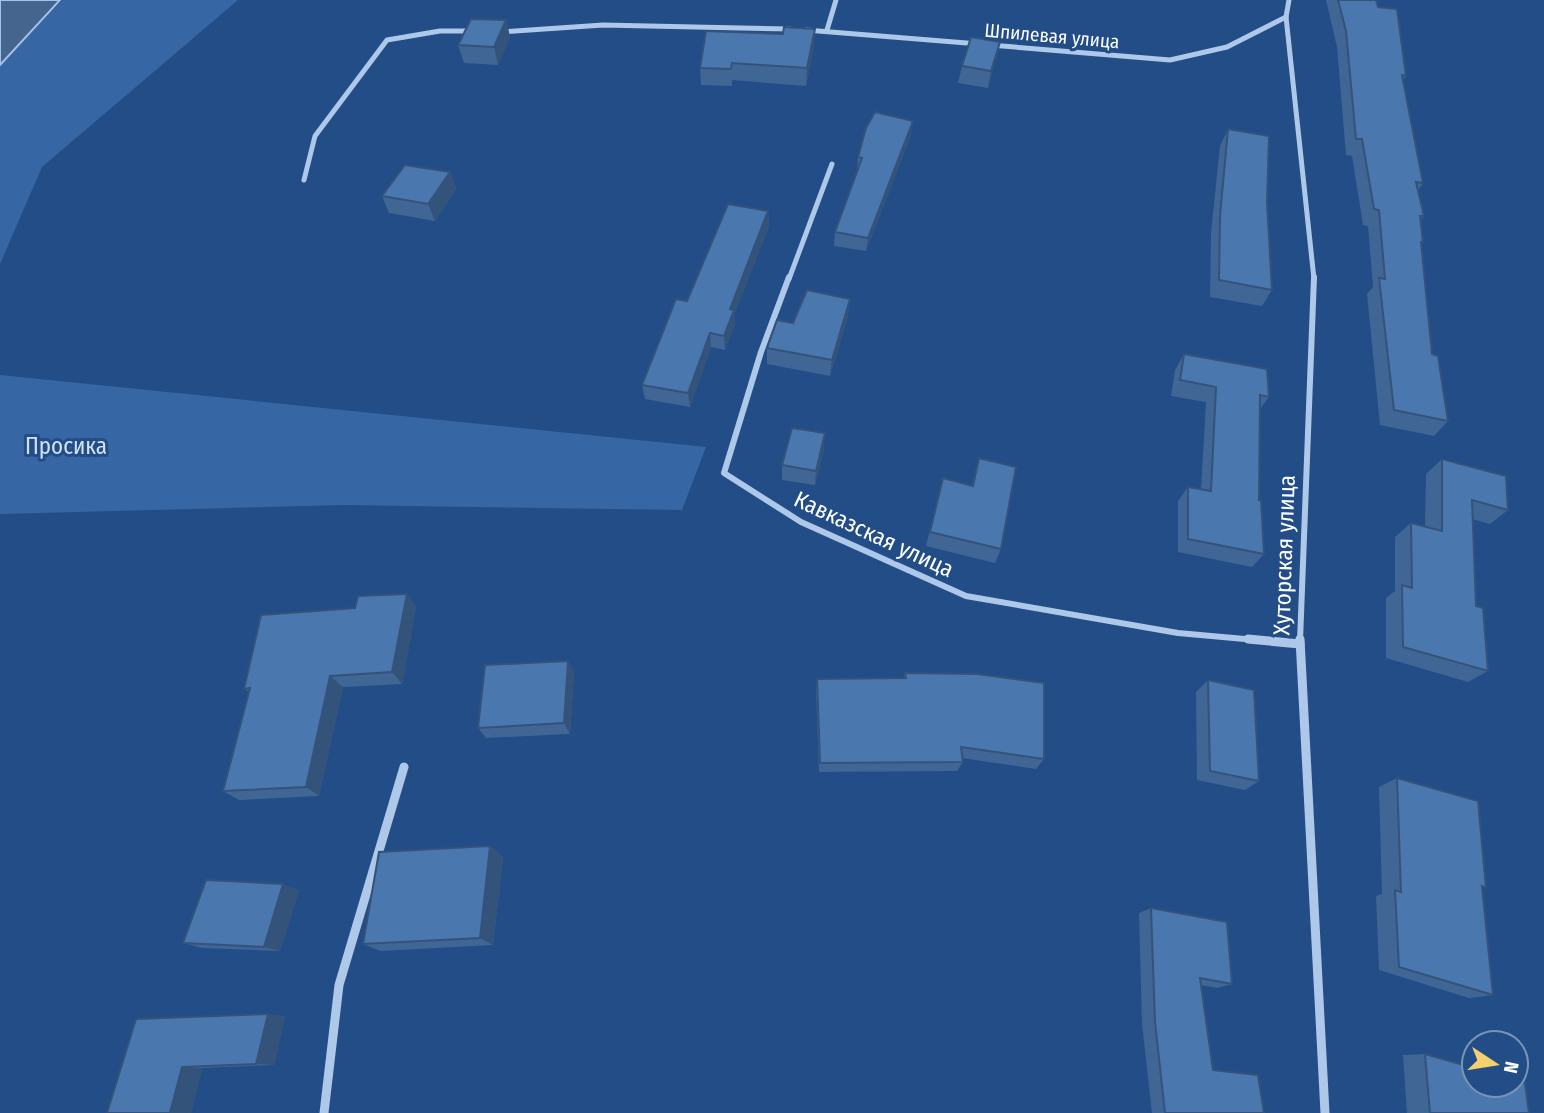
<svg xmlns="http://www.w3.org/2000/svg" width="1544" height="1113" viewBox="0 0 1544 1113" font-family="'Fira Sans Condensed',sans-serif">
<rect width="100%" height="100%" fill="#224d87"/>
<g fill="#3667a4">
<path d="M62 0H238L42 167 0 264V65Z"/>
<path d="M0 375 706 447 682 510 344 505 0 514Z"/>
</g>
<path fill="#45648e" stroke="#a1c2eb" stroke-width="2" d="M0 0H60L0 65Z"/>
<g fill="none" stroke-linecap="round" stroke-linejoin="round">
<g stroke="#adc8e9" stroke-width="5">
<path d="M1289 0 1286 17 1314 279"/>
<path d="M806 30 979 44"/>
<path d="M827 30 836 0"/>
<path d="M501 32 603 25 790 29"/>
<path d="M990 45 1170 60 1227 47 1286 17"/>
<path d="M304 180 315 136 387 40 440 31H472"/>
<path d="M789 279 832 164"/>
</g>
<g stroke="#adc8e9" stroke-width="6">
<path d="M789 277 761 352 724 473 801 522 966 596 1178 633 1267 641"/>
<path d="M1300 641 1314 277"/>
</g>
<g stroke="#adc8e9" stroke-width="9">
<path d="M1248 639 1300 644"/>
<path d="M1300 639 1325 1113"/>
<path d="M324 1113 339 985 404 767"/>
</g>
</g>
<g fill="#406696">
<path d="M1326 0H1376L1406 76 1403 80 1423 183 1418 191 1424 216 1420 221 1423 242 1421 245 1432 354 1448 421 1434 436 1380 425 1367 294 1373 287 1368 226 1363 225 1352 156 1346 155 1337 47Z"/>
<path d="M506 20 510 37 498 65 464 63 458 45Z"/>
<path d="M1000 42 988 88 958 83 962 66Z"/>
<path d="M814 46 806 86 732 80V86L701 85 700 68Z"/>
<path d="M1228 129 1267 202 1272 290 1262 306 1210 297 1211 233 1220 146Z"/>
<path d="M911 135 866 251 834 246 835 232 857 171 858 157Z"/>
<path d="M450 172 456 189 435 221 389 213 382 196Z"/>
<path d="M768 211 769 226 734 315 735 324 725 350 711 347 690 407 645 399 642 385 687 301Z"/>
<path d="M848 316 830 376 767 364V348L793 323Z"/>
<path d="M1184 354 1269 397 1260 409 1259 500 1264 554 1252 567 1178 552V501L1188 487 1201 489 1206 402 1171 396 1175 370Z"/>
<path d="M824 449 815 485 782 480V465Z"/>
<path d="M979 458 1001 549 995 563 926 546 943 478 972 485Z"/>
<path d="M1442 459 1508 510 1490 524 1472 519 1476 606 1488 671 1468 682 1386 658V598L1395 591V537L1411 523 1425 527 1426 474Z"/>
<path d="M407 594 416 607 402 684 343 687 319 796 239 800 223 791 249 692 244 689Z"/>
<path d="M568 661 574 672 570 734 486 738 478 728Z"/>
<path d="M905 673 1044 759 1036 769 962 758 963 762 957 771 819 772 816 690 817 679 904 678Z"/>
<path d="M1208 680 1259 781 1245 790 1197 780 1196 692Z"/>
<path d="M1397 778 1486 888H1482L1493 995 1469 998 1379 970 1376 896 1382 894 1379 787Z"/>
<path d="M490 846 503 857 493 945 381 951 363 944Z"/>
<path d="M299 890 280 951 202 948 183 943Z"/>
<path d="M1151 908 1232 984 1217 988 1201 985 1213 1070 1264 1113H1152L1142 1024 1139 913Z"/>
<path d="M285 1016 274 1065 202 1068 191 1113H107L136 1019Z"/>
<path d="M1425 1054 1529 1113H1407L1403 1055Z"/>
</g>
<g fill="#34537a">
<path d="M506 20 510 37 498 65 494 47Z"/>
<path d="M815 29 814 46 806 86 807 68Z"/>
<path d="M1000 42 996 59 988 88 991 71Z"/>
<path d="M913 121 911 135 866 251 868 238Z"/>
<path d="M450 172 456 189 435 221 428 204Z"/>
<path d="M768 211 769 226 734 315 735 324 725 350 724 336 730 309Z"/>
<path d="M850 299 848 316 830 376 832 360Z"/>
<path d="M710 333 711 347 690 407 688 393Z"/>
<path d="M825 433 824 449 815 485 816 471Z"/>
<path d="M407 594 416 607 402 684 392 672Z"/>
<path d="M568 661 574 672 570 734 564 723Z"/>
<path d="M330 676 343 687 319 796 306 787Z"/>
<path d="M490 846 503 857 493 945 480 938Z"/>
<path d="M283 884 299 890 280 951 264 947Z"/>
<path d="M268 1014 285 1016 274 1065 256 1064Z"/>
<path d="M182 1067 202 1068 191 1113H170Z"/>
</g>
<g fill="#4b77af" stroke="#34537a" stroke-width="2">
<path d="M1338 0H1376L1378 7 1397 9 1406 76 1402 75 1423 183 1416 182 1424 216H1420L1423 242H1421L1432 354 1438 356 1448 421 1394 410 1379 278 1385 279 1379 210 1374 209 1362 139H1356L1346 31Z"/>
<path d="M471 19 506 20 494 47 458 45Z"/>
<path d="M784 27 815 29 807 68 732 63 731 69 700 68 706 31 783 34Z"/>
<path d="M971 37 1000 42 991 71 962 66Z"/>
<path d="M875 112 913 121 868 238 835 232 862 158 858 157 866 128Z"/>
<path d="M1228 129 1269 136 1267 202 1272 290 1219 280 1220 216Z"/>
<path d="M405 165 450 172 428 204 382 196Z"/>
<path d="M728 204 768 211 730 309 734 310 724 336 710 333 688 393 642 385 676 299 687 301Z"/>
<path d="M807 290 850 299 832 360 767 348 777 320 793 323Z"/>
<path d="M1184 354 1267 369 1269 397 1260 395 1259 500H1261L1264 554 1188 539V487L1211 491 1216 387 1180 380Z"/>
<path d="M792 428 825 433 816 471 782 465Z"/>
<path d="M979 458 1016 467 1001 549 930 532 943 478 973 486Z"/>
<path d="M1442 459 1506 476 1508 510 1472 500 1476 606 1483 608 1488 671 1403 647 1402 585 1412 588 1411 523 1442 531Z"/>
<path d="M407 594 392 672 330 676 306 787 223 791 250 688 244 689 261 615 355 608 358 596Z"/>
<path d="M568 661 564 723 478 728 485 665Z"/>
<path d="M905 673 977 674 1044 683V759L961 747 963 762 820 763 817 679 906 678Z"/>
<path d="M1208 680 1254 690 1259 781 1210 771Z"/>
<path d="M1397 778 1478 801 1486 888 1482 886 1493 995 1399 967 1395 890 1401 892Z"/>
<path d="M490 846 480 938 363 944 379 852Z"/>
<path d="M206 880 283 884 264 947 183 943Z"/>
<path d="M1151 908 1227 922 1232 984 1200 978 1213 1070 1258 1075 1264 1113H1165L1155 1022Z"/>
<path d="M268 1014 256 1064 182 1067 170 1113H107L136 1019Z"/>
<path d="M1425 1054 1474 1068V1085H1516V1081L1525 1083 1529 1113H1430Z"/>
</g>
<g text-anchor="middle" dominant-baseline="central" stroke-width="6" stroke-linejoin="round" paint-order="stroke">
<g font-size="19" fill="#fff" stroke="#224d87">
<text transform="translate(1052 36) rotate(5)">Шпилевая улица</text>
</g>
<g font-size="23" fill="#d1e2f7" stroke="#224d87">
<text x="66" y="446">Просика</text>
</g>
<g font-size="23" fill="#fff" stroke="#224d87">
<text transform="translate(874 534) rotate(25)">Кавказская улица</text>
<text transform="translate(1284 555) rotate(-88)">Хуторская улица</text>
</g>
</g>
<g transform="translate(1495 1064) rotate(102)"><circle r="33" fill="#224d87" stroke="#7a94b7" stroke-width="2"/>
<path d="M0-5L12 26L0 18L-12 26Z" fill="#f5d06f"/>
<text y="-10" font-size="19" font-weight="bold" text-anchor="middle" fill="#ffffff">N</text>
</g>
</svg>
